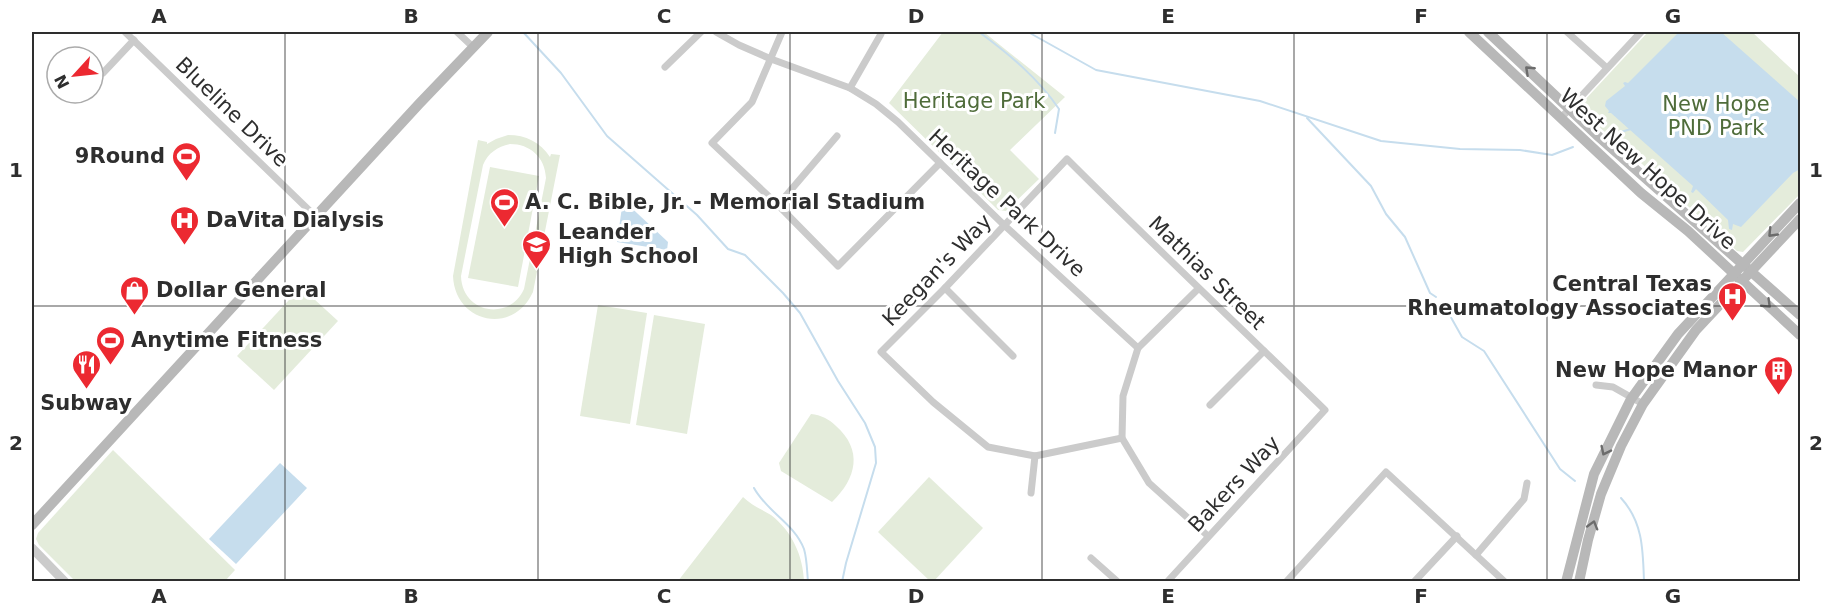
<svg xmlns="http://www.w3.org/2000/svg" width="1832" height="613" viewBox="0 0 1832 613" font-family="'DejaVu Sans',sans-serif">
<rect width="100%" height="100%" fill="#fff"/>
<g fill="#e4ecdb" fill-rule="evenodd">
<path d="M943 32 985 33 1065 97 1010 150 1039 179 1006 211 998 210 889 103Z"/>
<path d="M1648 32H1752L1800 77V194L1743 252 1737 251 1630 153 1580 111 1582 103Z"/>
<path d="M508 135C526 135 540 142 550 157L551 154 560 155 533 292C513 336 455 323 453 276L478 140 487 142V144L496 139ZM510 144C530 144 545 157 546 178L524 289C509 322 462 313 461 276L483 165C488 153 497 147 510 144Z"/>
<path d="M490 167 539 176 518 287 468 278Z"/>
<path d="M301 287 338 321 274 390 237 356Z"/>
<path d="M598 305 647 313 630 424 580 416Z"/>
<path d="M654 315 705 324 687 434 636 425Z"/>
<path d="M811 414C821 415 829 419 836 426 863 450 857 478 832 502L781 471 779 463Z"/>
<path d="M113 450 235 570 225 581H75L39 545 36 539 38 533Z"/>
<path d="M929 477 983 528 933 582 930 581 878 532Z"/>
<path d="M743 497C751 505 761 509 771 515 792 531 803 556 804 581H678Z"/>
</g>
<g fill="#c6dded">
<path d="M1679 32H1721L1800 102V169L1793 173 1741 227 1733 224 1732 230 1729 229 1728 220 1696 189 1693 193 1691 192 1693 186 1611 113H1608L1609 111 1605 106 1606 101 1625 86 1623 83 1625 82 1628 83Z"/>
<path d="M623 200 668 242 667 250 617 242Z"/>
<path d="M280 463 307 488 236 564 209 539Z"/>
</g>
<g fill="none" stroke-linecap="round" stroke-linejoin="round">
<g stroke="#c6dded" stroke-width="2">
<path d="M523 32 561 73 607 136 697 215 728 249 745 255 783 293 800 313 838 381 865 423 875 447 876 463 846 563 842 582"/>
<path d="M979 32C1009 54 1038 78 1059 109L1055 133"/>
<path d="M1028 32 1096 70 1260 101 1381 141 1460 149 1520 150 1552 155 1573 147"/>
<path d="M1307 118 1371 186 1386 214 1405 237 1430 293 1436 297"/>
<path d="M1621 132 1631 129"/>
<path d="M1444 305 1462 337 1484 351 1560 469 1575 481"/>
<path d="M754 488C767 512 794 523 804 549 807 559 807 571 808 582"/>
<path d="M1621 498C1643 522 1643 550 1644 582"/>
</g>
<g stroke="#cbcbcb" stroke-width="7">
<path d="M125 32 315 216"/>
<path d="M457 32 473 47"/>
<path d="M716 32 739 45 771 59 850 88 876 104 898 122 1004 225 1138 348"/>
<path d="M782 32 752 102 712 143 778 205 838 266 940 163"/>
<path d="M1567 32 1607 68"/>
<path d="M665 67 701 32"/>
<path d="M103 73 134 40"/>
<path d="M850 88 881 34"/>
<path d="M1561 118 1641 32"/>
<path d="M778 205 837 136"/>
<path d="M945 288 1013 356"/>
<path d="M1198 289 1138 348 1123 396 1122 438 1149 483 1208 536"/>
<path d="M1596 385 1613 387 1643 404"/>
<path d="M1210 405 1264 351"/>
<path d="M1122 438 1035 456 988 447 933 402 881 352 945 288 1067 159C1152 244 1239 326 1325 410L1167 582"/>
<path d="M1031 493 1035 456"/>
<path d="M1476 555 1524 499 1527 483"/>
<path d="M1091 558 1118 582"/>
<path d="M1286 582 1386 472 1505 582"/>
<path d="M1414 582 1457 536"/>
</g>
<path stroke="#cbcbcb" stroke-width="9" d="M32 548 65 582"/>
<g stroke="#b8b8b8" stroke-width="10">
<path d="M1469 32 1641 193 1688 231 1800 335"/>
<path d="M1488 32 1599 137 1800 315"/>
<path d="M32 525 419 104 488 32"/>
<path d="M1566 582 1594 474 1631 399 1678 334 1800 203"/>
<path d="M1579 582 1588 540 1601 494 1621 446 1643 404 1696 330 1800 219"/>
</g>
</g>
<defs><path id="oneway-chevron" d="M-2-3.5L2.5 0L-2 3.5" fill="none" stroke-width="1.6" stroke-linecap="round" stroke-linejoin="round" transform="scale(1.5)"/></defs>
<g stroke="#6c6c6c">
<use href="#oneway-chevron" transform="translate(1529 70) rotate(-137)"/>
<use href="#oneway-chevron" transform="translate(1772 233) rotate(134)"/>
<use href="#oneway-chevron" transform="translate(1767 304) rotate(44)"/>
<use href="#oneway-chevron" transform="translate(1605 451) rotate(116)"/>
<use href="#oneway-chevron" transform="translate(1593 525) rotate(-74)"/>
</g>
<path fill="none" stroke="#2e2e2e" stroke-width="1.5" stroke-opacity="0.55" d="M285 32V582M538 32V582M790 32V582M1042 32V582M1294 32V582M1547 32V582M32 306H1800"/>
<defs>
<symbol id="stadium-pin" viewBox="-11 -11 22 30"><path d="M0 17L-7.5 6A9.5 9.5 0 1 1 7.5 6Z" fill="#ec2931" stroke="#fff"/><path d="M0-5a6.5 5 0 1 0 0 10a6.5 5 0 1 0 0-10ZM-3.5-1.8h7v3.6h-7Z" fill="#fff"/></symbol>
<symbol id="hospital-pin" viewBox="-11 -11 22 30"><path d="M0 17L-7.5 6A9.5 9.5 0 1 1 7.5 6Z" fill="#ec2931" stroke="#fff"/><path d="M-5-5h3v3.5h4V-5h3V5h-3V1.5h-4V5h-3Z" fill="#fff"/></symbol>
<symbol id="school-pin" viewBox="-11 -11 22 30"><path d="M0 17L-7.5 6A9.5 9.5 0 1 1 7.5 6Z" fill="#ec2931" stroke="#fff"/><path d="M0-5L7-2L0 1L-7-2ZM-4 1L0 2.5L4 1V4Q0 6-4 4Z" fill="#fff"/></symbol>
<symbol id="shop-pin" viewBox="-11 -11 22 30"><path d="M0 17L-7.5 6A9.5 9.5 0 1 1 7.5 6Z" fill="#ec2931" stroke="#fff"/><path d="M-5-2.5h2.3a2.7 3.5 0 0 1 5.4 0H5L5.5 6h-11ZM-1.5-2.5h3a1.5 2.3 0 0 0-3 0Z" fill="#fff"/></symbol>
<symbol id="restaurant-pin" viewBox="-11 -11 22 30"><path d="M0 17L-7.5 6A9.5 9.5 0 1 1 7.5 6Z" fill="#ec2931" stroke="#fff"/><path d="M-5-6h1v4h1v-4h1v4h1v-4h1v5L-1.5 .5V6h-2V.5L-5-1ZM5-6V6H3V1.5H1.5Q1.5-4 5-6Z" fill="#fff"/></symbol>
<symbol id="building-pin" viewBox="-11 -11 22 30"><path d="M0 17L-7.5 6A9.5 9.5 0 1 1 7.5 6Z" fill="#ec2931" stroke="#fff"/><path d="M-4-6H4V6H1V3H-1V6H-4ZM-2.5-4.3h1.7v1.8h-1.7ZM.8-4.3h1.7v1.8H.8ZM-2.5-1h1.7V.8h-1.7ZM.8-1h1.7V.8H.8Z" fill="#fff"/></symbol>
</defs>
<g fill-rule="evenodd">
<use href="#stadium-pin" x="170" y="140" width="33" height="45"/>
<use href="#stadium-pin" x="488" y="186" width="33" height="45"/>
<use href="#hospital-pin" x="168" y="204" width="33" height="45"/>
<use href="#school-pin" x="520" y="228" width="33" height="45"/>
<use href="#shop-pin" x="118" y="274" width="33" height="45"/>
<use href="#hospital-pin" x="1716" y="280" width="33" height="45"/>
<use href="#stadium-pin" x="94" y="324" width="33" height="45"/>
<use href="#restaurant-pin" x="70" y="348" width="33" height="45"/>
<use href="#building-pin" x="1762" y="354" width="33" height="45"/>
</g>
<g text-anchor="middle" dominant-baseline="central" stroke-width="6" stroke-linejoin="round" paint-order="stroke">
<g font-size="21" fill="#4f6c3a" stroke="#fff">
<text x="974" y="101">Heritage Park</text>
<text x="1716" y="104">New Hope<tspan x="1716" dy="24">PND Park</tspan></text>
</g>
<g font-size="21" fill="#2e2e2e" stroke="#fff">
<text transform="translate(232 112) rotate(44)">Blueline Drive</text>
<text transform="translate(1648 169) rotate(42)">West New Hope Drive</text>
<text transform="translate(1007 203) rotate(43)">Heritage Park Drive</text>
<text transform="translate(937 270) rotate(-46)">Keegan's Way</text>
<text transform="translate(1207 273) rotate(44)">Mathias Street</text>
<text transform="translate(1234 484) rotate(-47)">Bakers Way</text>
</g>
<g font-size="21" font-weight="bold" fill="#2e2e2e" stroke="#fff" text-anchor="start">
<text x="165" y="156" text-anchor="end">9Round</text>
<text x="525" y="202">A. C. Bible, Jr. - Memorial Stadium</text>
<text x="206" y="220">DaVita Dialysis</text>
<text x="558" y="232">Leander<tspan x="558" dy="24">High School</tspan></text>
<text x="1712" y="284" text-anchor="end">Central Texas<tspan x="1712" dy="24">Rheumatology Associates</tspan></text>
<text x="156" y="290">Dollar General</text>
<text x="131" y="340">Anytime Fitness</text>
<text x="1757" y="370" text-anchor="end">New Hope Manor</text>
<text x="86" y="403" text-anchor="middle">Subway</text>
</g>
</g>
<rect width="1832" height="613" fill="none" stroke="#ffffff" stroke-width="66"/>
<g transform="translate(75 75) rotate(243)"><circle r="28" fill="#ffffff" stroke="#ababab" stroke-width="1.5"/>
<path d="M0-4.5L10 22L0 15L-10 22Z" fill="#ec2931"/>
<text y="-9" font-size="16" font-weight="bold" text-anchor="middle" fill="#2e2e2e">N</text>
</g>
<rect x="33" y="33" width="1766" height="547" fill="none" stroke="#2e2e2e" stroke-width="2"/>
<g font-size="20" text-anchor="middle" font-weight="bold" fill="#2e2e2e">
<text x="159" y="23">A</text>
<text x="411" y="23">B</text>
<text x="664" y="23">C</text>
<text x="916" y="23">D</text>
<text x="1168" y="23">E</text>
<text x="1421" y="23">F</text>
<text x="1673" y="23">G</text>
<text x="16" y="177">1</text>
<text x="1816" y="177">1</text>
<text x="16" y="450">2</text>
<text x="1816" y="450">2</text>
<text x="159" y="603">A</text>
<text x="411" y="603">B</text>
<text x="664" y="603">C</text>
<text x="916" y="603">D</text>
<text x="1168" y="603">E</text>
<text x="1421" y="603">F</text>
<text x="1673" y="603">G</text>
</g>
</svg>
